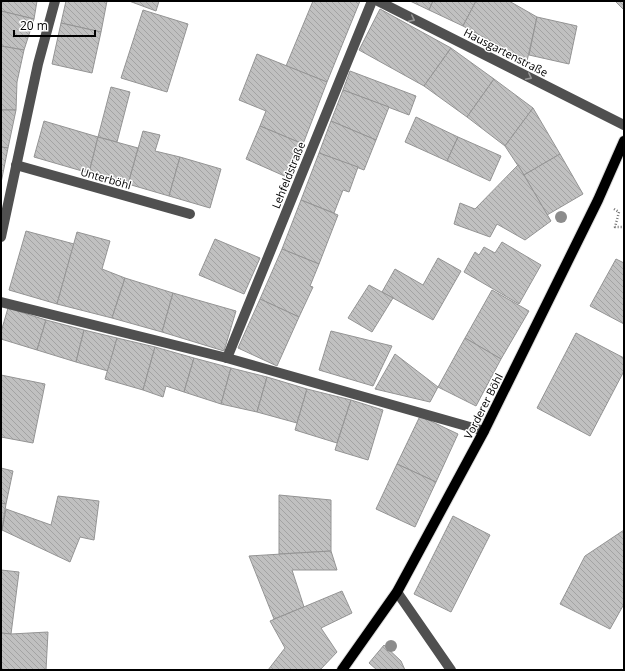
<svg xmlns="http://www.w3.org/2000/svg" width="625" height="671" viewBox="0 0 625 671" font-family="'Open Sans',sans-serif">
<defs>
<pattern id="building-back-hatch" width="6" height="6" patternUnits="userSpaceOnUse"><rect width="6" height="6" fill="#c0c0c0"/><path d="M-1 5l2 2M0 0l6 6M5-1l2 2" fill="none" stroke="#a3a3a3"/></pattern>
</defs>
<rect width="100%" height="100%" fill="#fff"/>
<g fill="url(#building-back-hatch)" stroke="#949494">
<path d="M1 1H37L34 19 1 11Z"/>
<path d="M66 1H107L101 32 61 23Z"/>
<path d="M129 1H159L156 11Z"/>
<path d="M313 1H360L327 82 286 66Z"/>
<path d="M410 1H433L429 10Z"/>
<path d="M433 1H476L463 26 429 10Z"/>
<path d="M476 1H509L537 17 527 61 463 26Z"/>
<path d="M615 1H624V10Z"/>
<path d="M380 9 451 48 424 86 359 50Z"/>
<path d="M143 10 188 24 167 92 121 78Z"/>
<path d="M1 11 34 19 24 50 1 46Z"/>
<path d="M537 17 577 26 569 64 529 55Z"/>
<path d="M61 23 101 32 92 73 52 64Z"/>
<path d="M1 46 24 50 17 82 16 110H1Z"/>
<path d="M451 48 494 79 467 117 424 86Z"/>
<path d="M257 54 327 82 303 144 260 126 266 111 239 100Z"/>
<path d="M350 71 416 96 409 115 343 90Z"/>
<path d="M494 79 533 108 505 146 467 117Z"/>
<path d="M111 87 130 92 117 142 98 137Z"/>
<path d="M343 90 389 107 376 140 331 121Z"/>
<path d="M533 108 560 154 524 175 505 146Z"/>
<path d="M1 110H16L8 148 1 147Z"/>
<path d="M416 117 458 137 447 161 405 142Z"/>
<path d="M44 121 98 137 89 173 34 157Z"/>
<path d="M331 121 376 140 364 170 319 153Z"/>
<path d="M260 126 303 144 289 178 246 159Z"/>
<path d="M143 131 160 135 155 151 180 157 169 196 128 184Z"/>
<path d="M98 137 138 148 128 184 89 173Z"/>
<path d="M458 137 501 156 490 181 447 161Z"/>
<path d="M1 147 8 148 1 183Z"/>
<path d="M319 153 358 167 349 192 343 190 334 213 301 200Z"/>
<path d="M560 154 583 194 547 215 524 175Z"/>
<path d="M180 157 221 169 210 208 169 196Z"/>
<path d="M518 165 551 221 525 240 497 224 490 237 454 224 460 203 475 209Z"/>
<path d="M301 200 338 215 319 264 282 249Z"/>
<path d="M26 231 74 244 57 304 9 290Z"/>
<path d="M77 232 110 241 102 269 125 278 112 318 57 304Z"/>
<path d="M215 239 260 258 244 294 199 275Z"/>
<path d="M502 242 541 265 519 304 464 272 475 252 479 255 484 247 495 253Z"/>
<path d="M282 249 319 264 310 286 313 287 299 317 260 299Z"/>
<path d="M438 258 461 271 433 320 382 292 395 269 423 285Z"/>
<path d="M616 259 624 263V324L590 306Z"/>
<path d="M125 278 173 293 162 332 112 318Z"/>
<path d="M369 285 393 298 372 332 348 318Z"/>
<path d="M492 290 529 311 501 359 465 338Z"/>
<path d="M173 293 236 311 224 351 162 332Z"/>
<path d="M260 299 299 317 277 366 238 348Z"/>
<path d="M8 308 46 320 37 350 1 339V332Z"/>
<path d="M46 320 84 330 76 362 37 350Z"/>
<path d="M84 330 117 338 108 371 76 362Z"/>
<path d="M331 331 392 346 373 386 319 370Z"/>
<path d="M576 333 624 358V371L590 436 537 408Z"/>
<path d="M117 338 155 347 143 390 105 379Z"/>
<path d="M465 338 501 359 476 406 438 387Z"/>
<path d="M155 347 194 358 184 392 166 386 163 397 143 390Z"/>
<path d="M395 354 438 387 430 402 375 389Z"/>
<path d="M194 358 231 368 221 404 184 392Z"/>
<path d="M231 368 267 377 257 412 221 404Z"/>
<path d="M1 375 45 384 33 443 1 437Z"/>
<path d="M267 377 307 389 297 423 257 412Z"/>
<path d="M307 389 351 400 337 443 295 430Z"/>
<path d="M351 400 383 410 368 460 335 450Z"/>
<path d="M420 416 458 434 436 482 397 464Z"/>
<path d="M397 464 436 482 415 527 376 509Z"/>
<path d="M1 468 13 471 6 504 1 503Z"/>
<path d="M279 495 331 500V551L279 554Z"/>
<path d="M58 496 99 501 94 540 80 537 70 562 2 530 6 509 51 525Z"/>
<path d="M1 503 6 504 1 535Z"/>
<path d="M453 516 490 535 451 612 414 594Z"/>
<path d="M624 530V604L610 629 560 604 585 556Z"/>
<path d="M331 551 337 570H292L304 607 274 619 249 556Z"/>
<path d="M1 570 19 572 11 634 1 633Z"/>
<path d="M342 591 352 613 321 628 337 652 320 670H268L285 648 270 621Z"/>
<path d="M48 632 46 670H1V633L11 634Z"/>
<path d="M384 645 401 661 405 670H377L369 663Z"/>
</g>
<g fill="none" stroke-linecap="round" stroke-linejoin="round">
<defs>
<path id="major" d="M342 670 397 592 484 431 598 200 624 141"/>
</defs>
<use href="#major" stroke="#dbdbdb" stroke-width="12"/>
<path stroke="#727272" stroke-width="2.5" stroke-dasharray="1 2" stroke-linecap="butt" d="M614 209 619 212 615 227H624"/>
<g stroke="#505050" stroke-width="10">
<path d="M378 1 624 125"/>
<path d="M16 165 190 214"/>
<path d="M1 237 38 64 55 1"/>
<path d="M1 302 227 358 484 431"/>
<path d="M227 358 372 1"/>
<path d="M397 592 451 670"/>
</g>
<use href="#major" stroke="#000" stroke-width="10"/>
</g>
<g fill="#8c8c8c">
<circle cx="561" cy="217" r="6"/>
<circle cx="391" cy="646" r="6"/>
</g>
<defs><path id="oneway-chevron" d="M-2-3.5L2.5 0L-2 3.5" fill="none" stroke-width="1.6" stroke-linecap="round" stroke-linejoin="round"/></defs>
<g stroke="#969696">
<use href="#oneway-chevron" transform="translate(412 19) rotate(27)"/>
<use href="#oneway-chevron" transform="translate(529 77) rotate(27)"/>
</g>
<g text-anchor="middle" dominant-baseline="central" stroke-width="3" stroke-linejoin="round" paint-order="stroke">
<g font-size="11" fill="#000" stroke="#fff">
<text transform="translate(506 52) rotate(27)">Hausgartenstraße</text>
<text transform="translate(288 175) rotate(-68)">Lehfeldstraße</text>
<text transform="translate(106 178) rotate(16)">Unterböhl</text>
<text transform="translate(483 406) rotate(-63)">Vorderer Böhl</text>
</g>
</g>
<rect width="625" height="671" fill="none" stroke="#000000" stroke-width="4"/>
<path d="M14 30v6h81v-6" fill="none" stroke="#000000" stroke-width="2"/>
<text x="20" y="30" font-size="12" fill="#000000" stroke="#ffffff" stroke-width="3" paint-order="stroke">20 m</text>
</svg>
